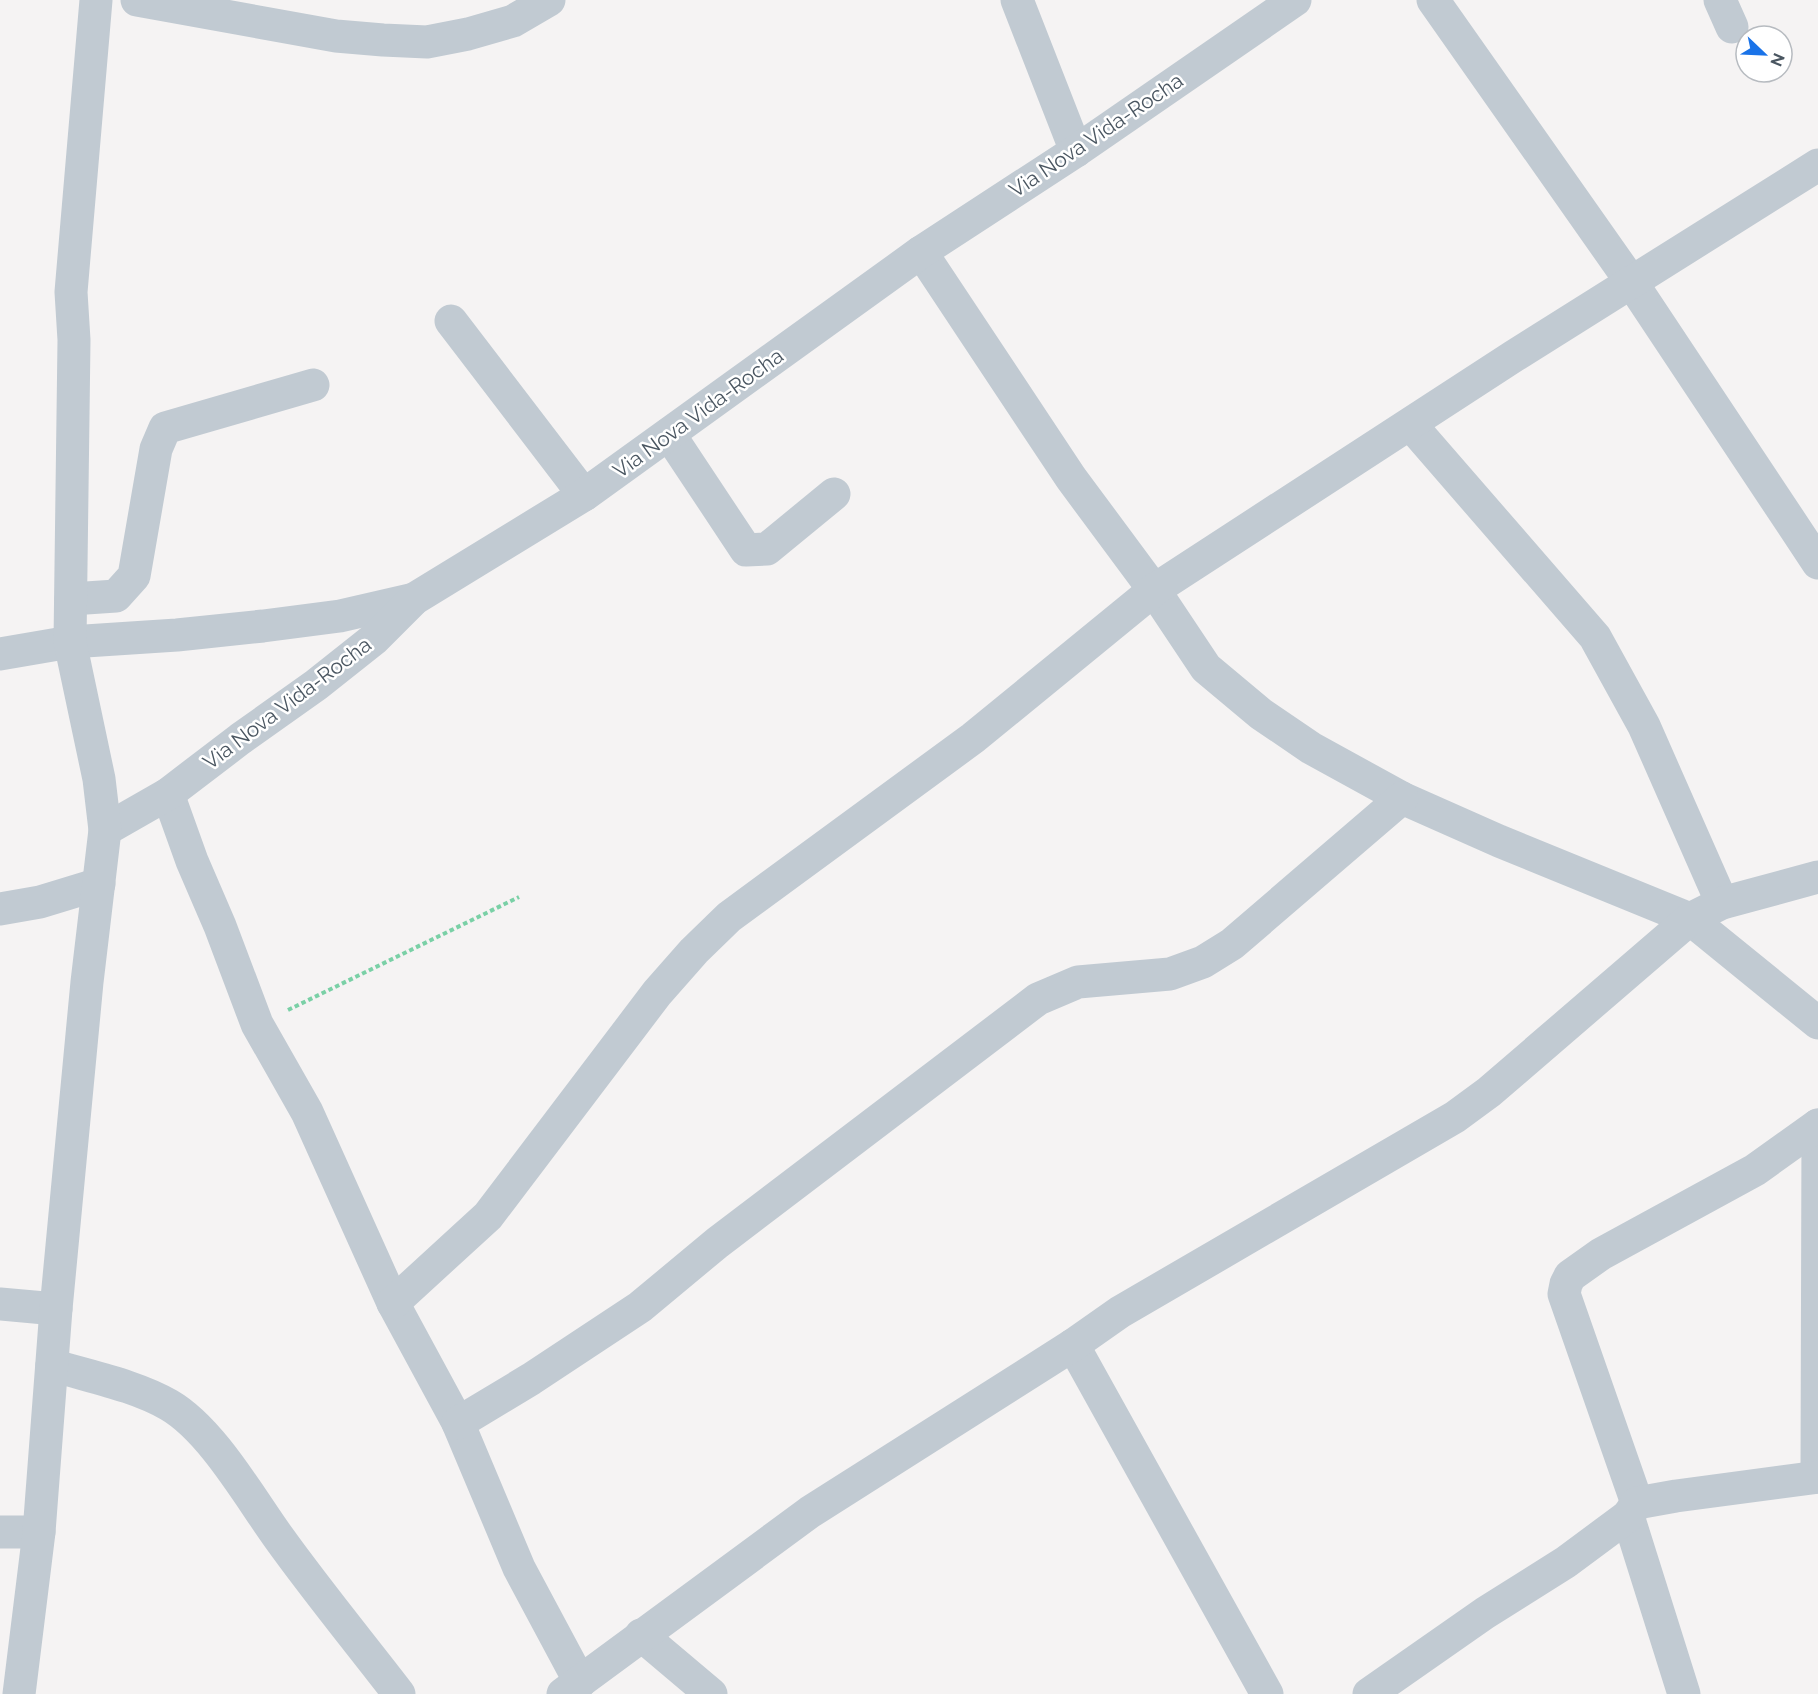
<svg xmlns="http://www.w3.org/2000/svg" width="1818" height="1694" viewBox="0 0 1818 1694" font-family="Raleway,sans-serif">
<rect width="100%" height="100%" fill="#f5f3f3"/>
<g fill="none" stroke-linecap="round" stroke-linejoin="round">
<path stroke="#7ad0a6" stroke-width="4" stroke-dasharray="4.5 3" stroke-linecap="butt" d="M288 1010 519 897"/>
<g stroke="#c1cad2" stroke-width="33">
<path d="M137 0 336 36 383 40 427 42 468 34 513 21 549 0"/>
<path d="M1017 0 1076 151"/>
<path d="M1433 0 1632 283 1818 563"/>
<path d="M1720 0 1732 27"/>
<path d="M921 252 1071 478 1154 590 1206 668 1261 714 1311 748 1402 798 1499 841 1690 919 1818 1023"/>
<path d="M451 321 584 495"/>
<path d="M1411 425 1595 637 1644 726 1722 903"/>
<path d="M669 434 746 550 767 549 834 494"/>
<path d="M71 599 116 596 134 576 156 449 165 428 313 385"/>
<path d="M0 654 70 642 177 635 263 626 340 616 414 599"/>
<path d="M168 794 192 861 220 926 257 1024 307 1112 393 1303 458 1423 519 1568 580 1682"/>
<path d="M105 830 168 794 240 739 316 685 374 639 414 599 584 495 921 252 1076 151 1295 0"/>
<path d="M0 909 40 902 99 884"/>
<path d="M393 1303 488 1216 657 993 694 951 729 917 973 738 1154 590 1514 356 1818 165"/>
<path d="M0 1304 56 1309"/>
<path d="M1073 1345 1267 1694"/>
<path d="M52 1365C91 1377 134 1385 169 1405 212 1430 250 1498 279 1538 317 1591 359 1642 399 1694"/>
<path d="M458 1423 531 1379 640 1307 717 1243 1038 999 1078 982 1170 974 1203 962 1232 944 1402 798"/>
<path d="M1817 1477 1818 1125"/>
<path d="M1637 1503 1564 1294 1566 1284 1570 1276 1601 1254 1755 1170 1818 1125"/>
<path d="M1628 1516 1684 1694"/>
<path d="M0 1532H39"/>
<path d="M641 1635 711 1694"/>
<path d="M19 1694 39 1532 56 1309 87 982 105 830 99 779 70 642 74 340 71 292 96 0"/>
<path d="M563 1694 810 1512 1073 1345 1120 1312 1455 1117 1489 1092 1690 919 1722 903 1818 877"/>
<path d="M1369 1694 1485 1613 1566 1562 1628 1516 1637 1503 1676 1496 1818 1477"/>
</g>
</g>
<g text-anchor="middle" dominant-baseline="central" stroke-width="5" stroke-linejoin="round" paint-order="stroke">
<g font-size="21" fill="#4a5661" stroke="#fff">
<text transform="translate(1096 135) rotate(-34)">Via Nova Vida-Rocha</text>
<text transform="translate(698 413) rotate(-36)">Via Nova Vida-Rocha</text>
<text transform="translate(287 703) rotate(-37)">Via Nova Vida-Rocha</text>
</g>
</g>
<g transform="translate(1764 54) rotate(113)"><circle r="28" fill="#ffffff" stroke="#b7bbc0" stroke-width="1.5"/>
<path d="M0-4.5L10 22L0 15L-10 22Z" fill="#1a73e8"/>
<text y="-9" font-size="16" font-weight="bold" text-anchor="middle" fill="#4a5661">N</text>
</g>
</svg>
